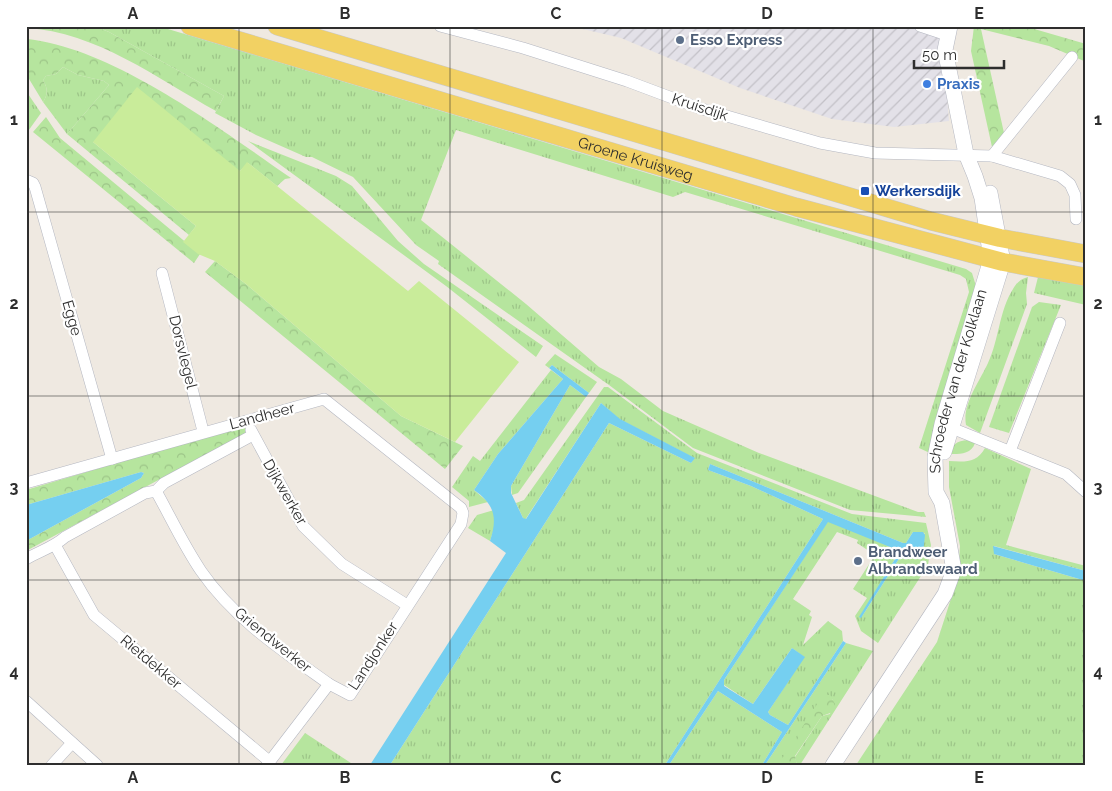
<svg xmlns="http://www.w3.org/2000/svg" width="1112" height="791" viewBox="0 0 1112 791" font-family="Raleway,sans-serif">
<defs>
<pattern id="industrial-furrows" width="10" height="10" patternUnits="userSpaceOnUse" patternTransform="scale(1.25)"><rect width="10" height="10" fill="#e3e1e8"/><path d="M-1 1l2-2M0 10L10 0M9 11l2-2" fill="none" stroke="#c3c1c7"/></pattern>
<pattern id="grass-tufts" width="24" height="20" patternUnits="userSpaceOnUse" patternTransform="scale(1.25)"><rect width="24" height="20" fill="#b6e59e"/><path d="M3 7l-1-3M5 7V3M7 7l1-3M15 17l-1-3M17 17v-4M19 17l1-3" fill="none" stroke="#9dc588"/></pattern>
<pattern id="forest-crowns" width="20" height="18" patternUnits="userSpaceOnUse" patternTransform="scale(1.25)"><rect width="20" height="18" fill="#b6e59e"/><path d="M2 6a3 3 0 1 1 6 0M12 15a3 3 0 1 1 6 0" fill="none" stroke="#9dc588"/></pattern>
</defs>
<rect width="100%" height="100%" fill="#efe9e1"/>
<path fill="url(#industrial-furrows)" d="M570 26H941L949 121 894 127 832 119 740 88 621 38Z"/>
<g fill="url(#grass-tufts)">
<path d="M94 26H158L966 269 972 273 976 286 932 454 919 448 969 292 966 279 960 275 685 192 673 197 456 130 421 220 526 304 599 367 621 379 663 411 759 453 918 512H924L926 517 850 510 693 448 609 385 438 264 439 261 416 245 353 177 312 157H306L256 135 215 113 224 96 109 32Z"/>
<path d="M63 67 78 75 104 81 109 85 67 134 43 102C48 94 48 89 43 80L46 76 56 74Z"/>
<path d="M26 91 41 113 26 134Z"/>
<path d="M248 141 336 176 352 186 398 241 424 264 543 346 536 357 446 286Z"/>
<path d="M1028 277 1026 293 1027 304 980 433 966 425C962 404 980 381 988 363 999 340 999 311 1013 289 1017 282 1021 279 1028 277Z"/>
<path d="M1038 277 1086 285V305L1034 293Z"/>
<path d="M1039 302 1061 305 1009 433 989 427 1032 307Z"/>
<path d="M555 354 597 382 589 393 552 365 549 368 545 365Z"/>
<path d="M551 370 563 379 498 454 474 490 488 502 469 507V501L452 487 473 456 480 461Z"/>
<path d="M570 385 586 397 518 493 512 495 511 486Z"/>
<path d="M604 387H608L697 453 852 514 926 523 931 545 928 565 878 643 861 631 855 616 867 598 853 589 875 555 857 543 858 540 837 532 793 599 811 611 809 615 812 617 803 645 828 621 842 631 843 641 788 725 770 715 768 712 804 657 792 648 753 704 724 685V680L828 521 900 550 861 618 902 554 925 533 913 532 906 543H903L710 464 708 470 751 486 823 519 665 765H390L609 423 691 463 694 458 619 419 601 403 525 520 523 518 516 503 524 500Z"/>
<path d="M968 440 975 443C971 455 959 454 949 454 953 444 956 441 968 440Z"/>
<path d="M985 448 1031 469 1006 545 1086 566V571L994 546V554L1086 581V765H856L937 642 958 577 960 546 949 487V461C965 462 977 463 985 448Z"/>
<path d="M494 510V529L490 541 468 528 477 515Z"/>
<path d="M846 643 873 651 800 765H797L795 757 822 716 830 714 833 699 778 765H765Z"/>
<path d="M718 691 782 732 762 765H669Z"/>
<path d="M305 733 354 765H281Z"/>
</g>
<g fill="url(#forest-crowns)">
<path d="M26 26H94L109 32 224 96 216 111C156 78 97 32 26 28Z"/>
<path d="M974 26H1024L1086 44V59L1084 61 1049 46 981 29 1004 133 992 147 971 51Z"/>
<path d="M28 39C115 49 220 129 291 178L285 179 277 186 248 163 240 171 93 142 196 226 189 235 67 134 109 85 104 81 78 75 63 67 56 74 46 76 43 80C48 89 48 94 43 102L26 74Z"/>
<path d="M46 117 60 138 200 254 194 263 33 132Z"/>
<path d="M215 261 246 284 401 416 463 446 445 469 205 272Z"/>
<path d="M240 426 245 427 246 433 26 551V541L141 478 144 473 141 472 26 505V490Z"/>
<path d="M823 695H830L835 704 833 712 822 716 795 756 797 765H778Z"/>
</g>
<path fill="#c9ec9a" d="M137 87 240 171 247 162 408 291 419 281 519 362 455 442 401 416 246 284 215 261 198 254 183 242 196 226 93 142Z"/>
<g fill="#75cff0">
<path d="M552 365 589 393 586 397 570 385 511 486V493L523 518 526 519 601 403 620 419 695 458 691 463 609 423 390 765H370L506 553 490 541C498 517 494 504 474 490L498 454 563 379 549 368Z"/>
<path d="M710 464 903 543H906L913 532H923L925 535 923 553 907 552 902 554 861 618 859 617 900 551 828 522 724 680V686L753 704 792 648 805 657 768 712 770 715 788 725 843 641 846 643 765 765H762L782 732 718 691 669 765H665L823 519 751 486 708 470Z"/>
<path d="M141 472 144 473 141 478 26 541V505Z"/>
<path d="M993 546 1086 571V581L994 554Z"/>
</g>
<g fill="none" stroke-linecap="round" stroke-linejoin="round">
<defs>
<g id="street">
<path d="M440 26 523 48 627 81 699 108 820 143 875 153 992 156 1060 176 1070 184 1075 195 1076 219"/>
<path d="M920 26 947 35"/>
<path d="M992 156 1072 57"/>
<path d="M26 180 33 183 35 187 112 459"/>
<path d="M162 273 203 431"/>
<path d="M944 425 1066 474 1086 492"/>
<path d="M251 430 303 526 342 564 407 605"/>
<path d="M1010 451 1060 323"/>
<path d="M26 483 324 399 461 508 463 513 461 524 350 695 329 684 267 765"/>
<path d="M156 491C171 518 184 546 201 571 234 619 283 651 329 684"/>
<path d="M55 545 94 615 269 761"/>
<path d="M26 559C40 551 54 547 65 537L145 493 156 491 164 483 253 435"/>
<path d="M26 701 97 765"/>
<path d="M52 765 72 743"/>
</g>
<g id="secondary">
<path d="M944 452 1003 262 990 193"/>
<path id="s1" d="M833 765 945 594 952 575 953 565 942 503 936 492 935 457 942 424 991 259 982 198 975 176 966 154 945 50 950 26"/>
</g>
<g id="primary">
<path id="s2" d="M190 26 796 207 1003 262 1086 277"/>
<path d="M277 26 931 221 1000 238 1086 254"/>
</g>
</defs>
<use href="#street" stroke="#b4b7c1" stroke-width="12"/>
<use href="#secondary" stroke="#b4b7c1" stroke-width="16"/>
<use href="#primary" stroke="#c9c9c9" stroke-width="19"/>
<use href="#street" stroke="#fff" stroke-width="11"/>
<use href="#secondary" stroke="#fff" stroke-width="15"/>
<use href="#primary" stroke="#f2d163" stroke-width="18"/>
</g>
<path fill="none" stroke="#2e2e2e" stroke-width="1" stroke-opacity="0.55" d="M239 26V765M450 26V765M662 26V765M873 26V765M26 212H1086M26 396H1086M26 580H1086"/>
<g fill="#5c6f8a" stroke="#fff" stroke-width="2">
<circle cx="680" cy="40" r="5"/>
<circle cx="858" cy="561" r="5"/>
</g>
<circle fill="#3f7fe0" stroke="#fff" stroke-width="2" cx="927" cy="84" r="5"/>
<rect fill="#1a4fb4" stroke="#fff" stroke-width="2" x="860" y="186" width="10" height="10" rx="2.5"/>
<g text-anchor="middle" dominant-baseline="central" stroke-width="4.5" stroke-linejoin="round" paint-order="stroke">
<g font-size="15" font-weight="bold" fill="#4e5e75" stroke="#fff" text-anchor="start">
<text x="690" y="40">Esso Express</text>
<text x="868" y="552">Brandweer<tspan x="868" dy="17">Albrandswaard</tspan></text>
</g>
<g font-size="15" font-weight="bold" fill="#366cbe" stroke="#fff" text-anchor="start">
<text x="937" y="84">Praxis</text>
</g>
<g font-size="15" fill="#2e2e2e" stroke="#fff">
<text transform="translate(700 107) rotate(18)">Kruisdijk</text>
<text stroke="none"><textPath href="#s2" startOffset="465">Groene Kruisweg</textPath></text>
<text transform="translate(72 318) rotate(74)">Egge</text>
<text transform="translate(183 352) rotate(76)">Dorsvlegel</text>
<text stroke="none"><textPath href="#s1" startOffset="424">Schroeder van der Kolklaan</textPath></text>
<text transform="translate(262 416) rotate(-15)">Landheer</text>
<text transform="translate(285 492) rotate(60)">Dijkwerker</text>
<text transform="translate(273 640) rotate(39)">Griendwerker</text>
<text transform="translate(373 656) rotate(-57)">Landjonker</text>
<text transform="translate(151 662) rotate(40)">Rietdekker</text>
</g>
<g font-size="15" font-weight="bold" fill="#164399" stroke="#fff" text-anchor="start">
<text x="875" y="191">Werkersdijk</text>
</g>
</g>
<rect width="1112" height="791" fill="none" stroke="#ffffff" stroke-width="55"/>
<path d="M914 60v8h90v-8" fill="none" stroke="#2e2e2e" stroke-width="2.5"/>
<text x="922" y="60" font-size="15" fill="#2e2e2e" stroke="#ffffff" stroke-width="4" paint-order="stroke">50 m</text>
<rect x="28" y="28" width="1056" height="736" fill="none" stroke="#2e2e2e" stroke-width="2"/>
<g font-size="16" text-anchor="middle" font-weight="bold" fill="#2e2e2e">
<text x="133" y="19">A</text>
<text x="345" y="19">B</text>
<text x="556" y="19">C</text>
<text x="767" y="19">D</text>
<text x="979" y="19">E</text>
<text x="14" y="125">1</text>
<text x="1098" y="125">1</text>
<text x="14" y="309">2</text>
<text x="1098" y="309">2</text>
<text x="14" y="493">3</text>
<text x="1098" y="493">3</text>
<text x="14" y="677">4</text>
<text x="1098" y="677">4</text>
<text x="133" y="783">A</text>
<text x="345" y="783">B</text>
<text x="556" y="783">C</text>
<text x="767" y="783">D</text>
<text x="979" y="783">E</text>
</g>
</svg>
